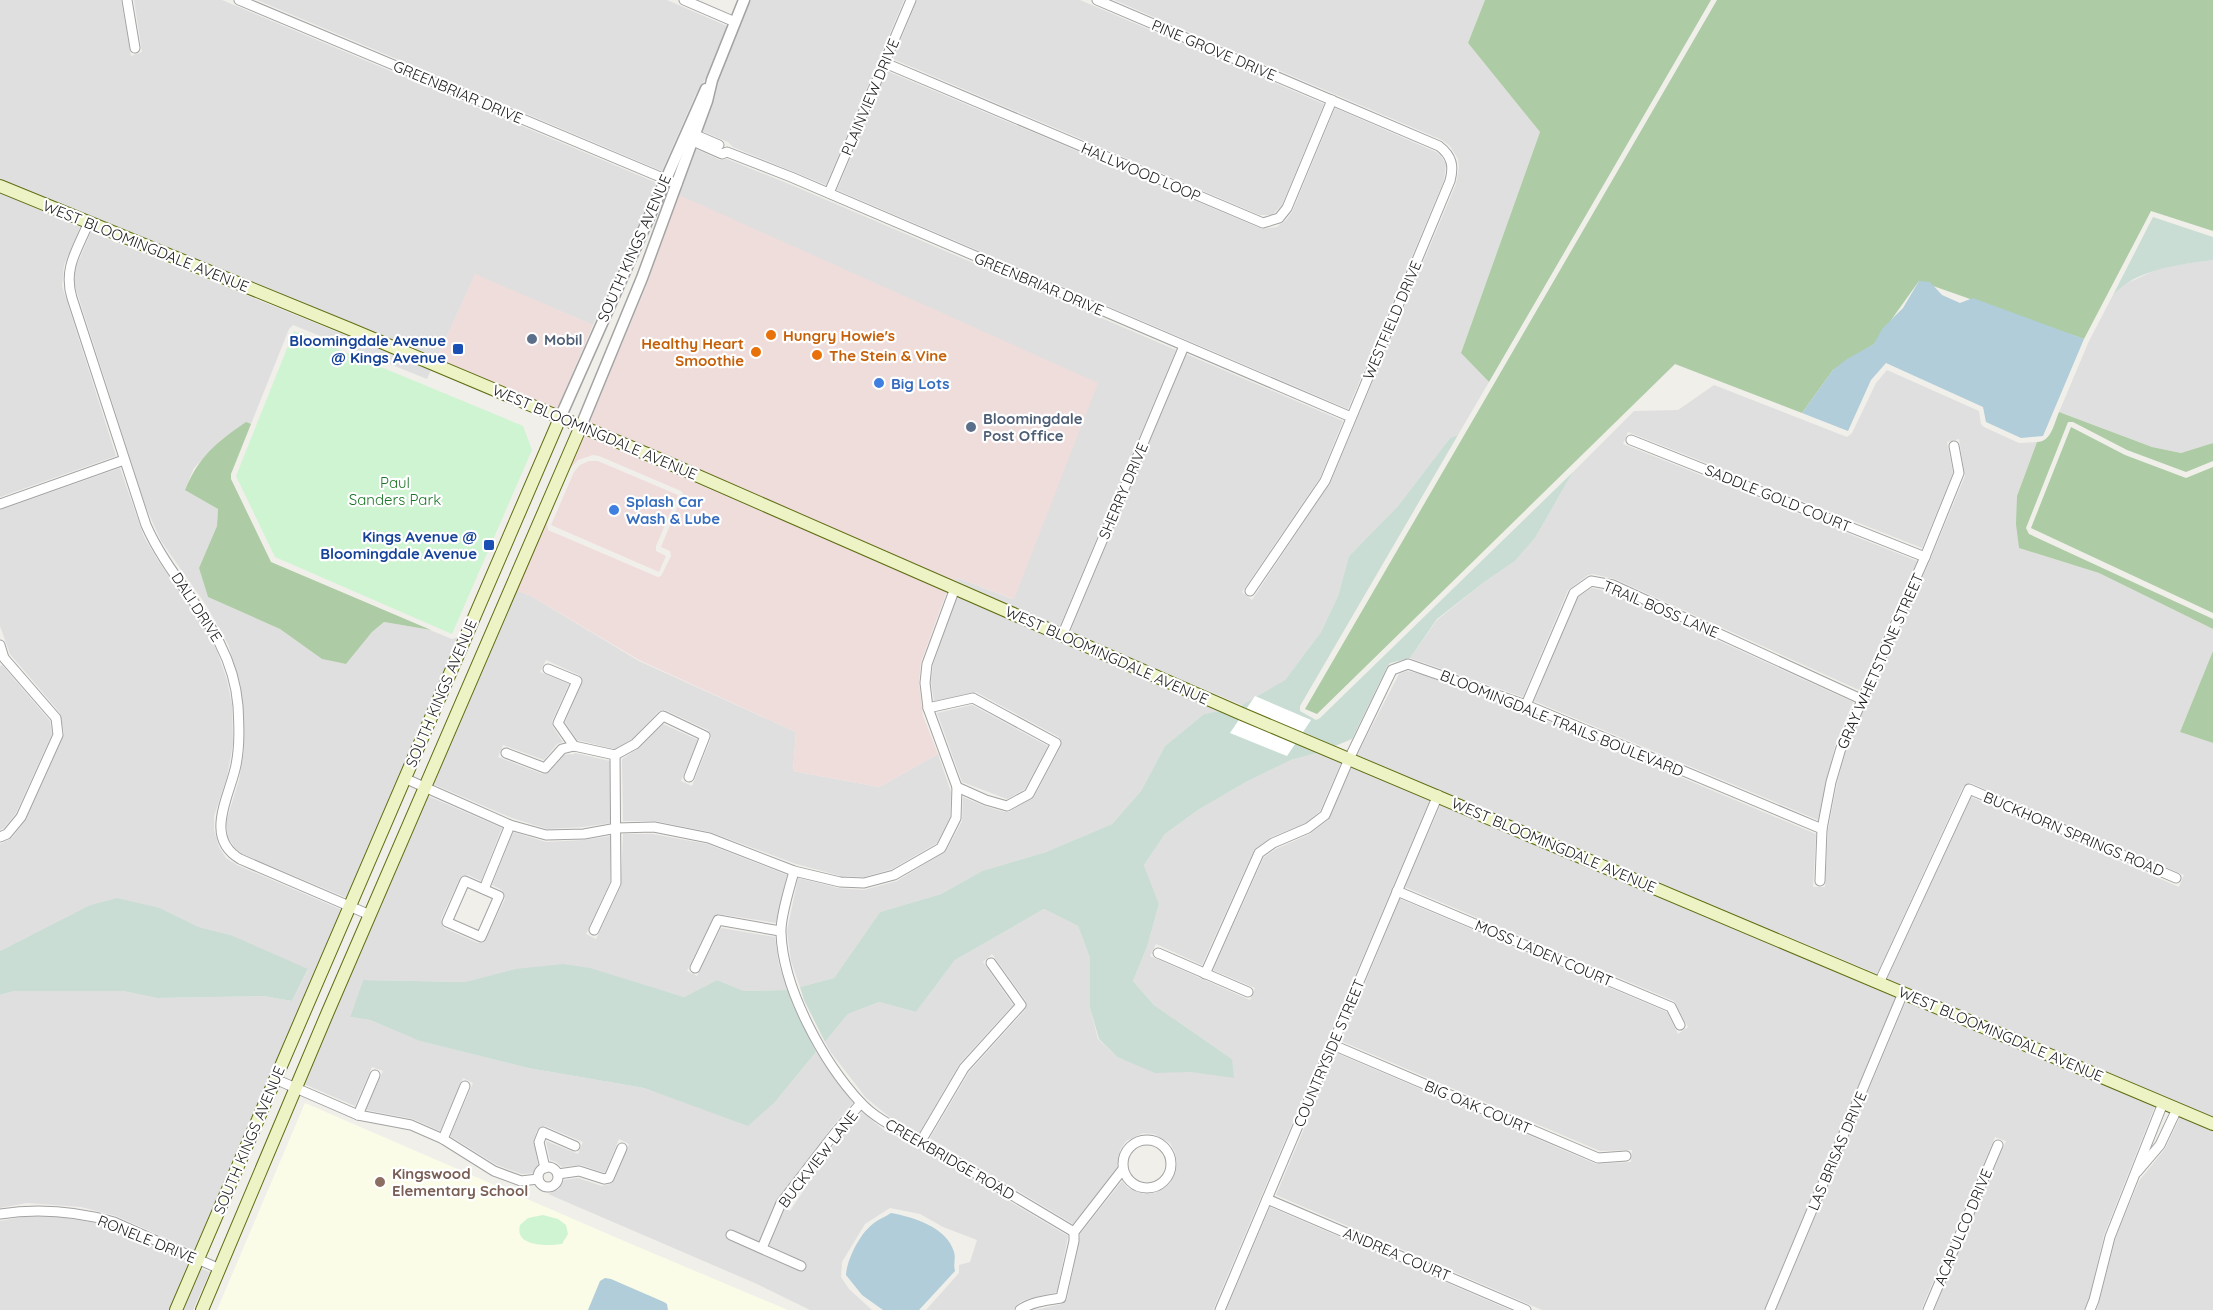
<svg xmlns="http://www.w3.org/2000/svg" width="2213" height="1310" viewBox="0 0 2213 1310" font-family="Quicksand,sans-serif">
<rect width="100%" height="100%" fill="#f1efea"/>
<g fill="#e0dfdf">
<path d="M0 0H121L131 56 142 52 134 0H222L657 183 593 325 475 275 437 358 0 179Z"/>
<path d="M257 0H667L727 26 706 78 695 96 662 171Z"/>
<path d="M751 0H904L826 185 733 147 728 142 702 131 717 82Z"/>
<path d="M917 0H1080L1324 104 1282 205 1272 215H1260L893 59Z"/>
<path d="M1114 0H1485L1468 43 1540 132 1461 353 1489 382 1458 435 1450 438 1398 506 1349 556 1338 596 1321 632 1285 680 1244 706 1070 632 1186 354 1343 421 1320 478 1242 592 1252 600 1330 483 1456 184 1459 168 1458 159 1450 146 1442 140Z"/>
<path d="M887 71 1262 229 1277 227 1286 220 1292 212 1335 108 1436 152 1441 156 1446 164 1444 180 1348 409 837 190Z"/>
<path d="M696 149 720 160 727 159 794 186 1176 350 1059 628 956 581 958 578 1013 599 679 195Z"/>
<path d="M0 193 80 227 64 265 62 286 116 456 0 497Z"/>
<path d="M91 232 431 370 427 379 293 325 289 329 251 424 246 423 221 440 194 468 185 489 218 509 217 526 199 568 208 597 280 629 322 659 346 664 372 632 384 622 430 630 452 639 459 637 347 898 243 854 235 848 228 837 226 822 239 780 244 750 241 686 228 644 206 605 161 541 145 505 74 283 75 269Z"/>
<path d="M2213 260V443L2181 453 2152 447 2059 412 2089 341 2113 295 2121 286 2162 267Z"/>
<path d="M1887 370 1979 411 1981 424 1984 427 2019 443 2037 442 2017 496 2019 548 2099 573 2213 629V651L2180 732 2213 743V1117L1887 979 1971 797 2179 887 2184 875 1971 783 1963 787 1877 974 1357 755 1399 674 1407 671 1421 674 1523 711 1816 834 1813 887H1825L1828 830 1837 783 1846 749 1928 565 1965 476 1959 439 1947 442 1953 473 1922 548 1628 432 1623 444 1917 561 1859 690 1615 579 1593 574 1588 575 1568 590 1523 697 1410 658 1437 620 1483 583 1515 561 1535 538 1573 472 1634 411 1678 410 1714 385 1847 437 1852 433 1876 383Z"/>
<path d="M120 468 144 537 157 559 204 626 217 651 227 680 232 705 233 743 227 777 214 816V830L219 847 226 858 237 865 342 910 195 1251 116 1216 81 1207 27 1203 0 1208V995L14 991H123L157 998 263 996 292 1001 308 970 231 935 199 927 160 908 88 906 0 951V844L12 838 25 821 64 733 60 713 10 654 0 626V510Z"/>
<path d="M1592 588 1611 592 1853 702 1835 746 1818 820 1534 701 1578 597Z"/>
<path d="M516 590 531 596 639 661 796 732 793 771 879 787 938 754 951 792 950 817 937 843 892 869 864 877 841 876 796 864 710 832 655 821H623L622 759 639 748 663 724 698 740 681 781 692 786 711 738 708 730 665 710 659 711 632 739 615 749 577 740 565 722 582 683 579 675 546 660 540 672 569 684 552 721 553 727 563 742 557 744 544 760 503 745 498 757 542 774 549 772 564 755 571 754 572 755 575 753 610 761 611 823 583 827 547 829 512 818 433 784Z"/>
<path d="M957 596 1219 711 1204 714 1165 746 1141 791 1112 824 1046 852 982 871 941 894 880 912 834 978 800 987 791 961 787 931 798 878 838 888 864 890 897 881 946 851 962 821 963 797 984 806 1005 812H1009L1034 797 1061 746 1059 737 976 692 934 701 931 682 933 665Z"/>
<path d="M2 665 50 721 52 734 16 813 4 828 0 830V666Z"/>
<path d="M972 705 1048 746 1025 789 1007 799 962 782 937 713Z"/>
<path d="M1317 753 1341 763 1320 811 1306 823 1271 837 1254 850 1202 965 1156 944 1150 956 1250 1000 1255 988 1213 970 1264 857 1276 849 1310 834 1328 820 1351 767 1430 799 1213 1310H1035L1062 1304 1067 1299 1080 1234 1122 1181 1128 1188 1144 1194 1154 1193 1163 1189 1170 1183 1175 1174 1177 1164 1175 1152 1170 1143 1154 1134 1143 1133 1126 1141 1120 1150 1117 1168 1073 1224 930 1138 969 1072 1025 1010 1026 1001 992 954 983 962 1013 1005 960 1063 919 1133 892 1119 866 1098 830 1051 825 1042 848 1014 879 1002 916 1012 955 960 1044 909 1078 926 1090 958V1008L1098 1039 1117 1057 1155 1072H1191L1232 1059 1154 1005 1133 981 1147 947 1159 904 1144 865 1165 834 1198 810 1246 782 1291 760Z"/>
<path d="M428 796 502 828 481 881 468 875 460 878 441 919 444 928 478 943 486 939 505 899 502 890 492 885 513 832 546 842 583 840 611 836 610 882 586 934 596 939 621 886 623 834H653L707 844 787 875 776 923 719 914 713 918 687 971 697 976 721 928 775 937 779 965 788 990 744 991 717 980 684 997 647 986 515 969 466 982 363 980 350 1017 370 1020 421 1041 528 1068 644 1088 687 1103 775 1102 816 1052 853 1103 830 1129 781 1205 790 1211 839 1137 862 1112 885 1131 918 1147 1068 1236 1057 1292 1021 1301 1013 1310H926L959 1273V1265L970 1262 977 1240 943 1227 920 1214 890 1208 865 1224 842 1262 841 1277 849 1289 872 1310H810L757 1284 548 1194 558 1190 564 1180 578 1178 602 1186 610 1184 614 1180 629 1144 619 1139 605 1173 581 1165 562 1167 556 1162 550 1160 546 1141 578 1154 583 1142 545 1126 537 1130 534 1140 538 1165 533 1173 522 1174 497 1165 450 1136 473 1083 463 1078 440 1131 413 1119 366 1110 383 1071 372 1067 355 1106 304 1084Z"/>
<path d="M1441 804 1896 997 1764 1310H1542L1276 1195 1336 1053 1596 1164 1631 1162 1632 1150 1600 1151 1341 1041 1400 899 1667 1012 1678 1034 1688 1027 1674 1001 1405 887Z"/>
<path d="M1906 1001 2155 1106 2104 1235 2089 1299 2084 1310H1934L2006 1141 1995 1137 1921 1310H1776Z"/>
<path d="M2180 1117 2213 1131V1310H2097L2115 1239 2139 1181 2165 1149Z"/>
<path d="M1270 1207 1510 1310H1226Z"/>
<path d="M28 1216 61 1217 95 1223 111 1228 189 1263 169 1310H0V1221Z"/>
<path d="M200 1268 210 1272 193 1310H182Z"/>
</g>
<g fill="#efdddc" fill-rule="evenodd">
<path d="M679 195 1098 383 1014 599 958 578 956 581 589 423 646 286Z"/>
<path d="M475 274 593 325 557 409 437 358Z"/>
<path d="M584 435 947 591 921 662 919 683 923 716 938 754 879 787 793 771 796 732 639 660 531 596 516 590ZM593 455 599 456 681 491 683 493 661 547 670 551 671 556 661 576 658 577 548 530 547 523 569 470 578 460Z"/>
<path d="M589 461H598L678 495 656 546V551L666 556 659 572 551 525 574 472 580 465Z"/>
</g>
<path fill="#fbfce8" d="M305 1103 631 1244 788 1310H217Z"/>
<g fill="#adcba4">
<path d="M1485 0H1711L1489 382 1461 353 1540 132 1468 43Z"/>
<path d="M1717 0H2213V231L2151 211 2084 339 1919 281 1874 344 1833 370 1802 413 1675 364 1317 714 1305 709Z"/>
<path d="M2059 412 2152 447 2181 453 2213 443V461L2186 472 2127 450 2073 422H2068L2026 528 2029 534 2213 619V629L2099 573 2019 548 2016 524 2017 496 2037 442C2051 442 2054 424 2059 412Z"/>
<path d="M246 422 251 424 231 474V479L271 562 431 630 384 622 372 632 346 664 322 659 280 629 208 597 199 568 217 526 218 509 185 490C199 456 217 442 246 422Z"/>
<path d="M2071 427 2125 455 2186 478 2213 467V613L2031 528Z"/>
<path d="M2213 651V743L2180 732Z"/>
</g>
<g fill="#c9ddd4">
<path d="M2153 217 2213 237V260C2179 265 2138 268 2113 295Z"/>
<path d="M1458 435 1300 706V711L1316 720 1320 718 1573 472 1535 538 1515 561 1483 583 1437 619 1410 658 1390 663 1387 667 1352 739 1335 746 1241 706 1285 680 1321 632 1338 596 1349 556 1398 506 1450 438Z"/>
<path d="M1219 711 1317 753 1291 760 1246 782 1198 810 1165 834 1144 865 1159 904 1147 947 1133 981 1154 1005 1232 1059 1234 1078 1191 1072 1155 1073 1117 1057 1099 1039 1090 1008V958L1078 926 1044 909 955 960 916 1012 879 1002 848 1014 825 1042 804 1000 800 987 834 978 880 912 941 894 982 871 1046 852 1112 824 1141 791 1165 746 1204 714Z"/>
<path d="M117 898 160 908 199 927 231 935 308 969 292 1001 263 996 157 998 123 991H14L0 995V951L88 906Z"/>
<path d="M563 964 590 968 684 997 717 980 744 991 788 990 793 1005 816 1052 775 1102 748 1126 644 1088 528 1068 420 1041 370 1020 350 1017 363 980 465 982 515 969Z"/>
</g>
<g fill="#cef4d2">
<path d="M294 331 523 426 532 450 452 634 275 557 236 476Z"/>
<path d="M543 1215 558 1219 566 1225 568 1234 562 1244C547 1246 514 1247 520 1225L528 1218Z"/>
</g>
<g fill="#b0cdd9">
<path d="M1919 281 1930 282 1942 295 1960 303 1973 298 2084 339 2043 436 2021 438 1986 422 1983 407 1886 363 1871 380 1848 431 1802 413 1833 370 1847 359 1874 344 1882 329 1903 308Z"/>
<path d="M891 1213C913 1217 947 1227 954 1252 956 1258 953 1265 955 1271L919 1310H883L862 1295 846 1275C847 1259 860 1233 874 1223 879 1219 885 1217 891 1213Z"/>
<path d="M605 1278 611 1279 664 1302 667 1304 668 1310H588L600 1281Z"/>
</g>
<path fill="#fff" d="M1255 696 1311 720 1287 756 1230 733Z"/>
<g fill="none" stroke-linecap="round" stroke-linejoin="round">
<defs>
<g id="minor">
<path d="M127 0 135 48"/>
<path d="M239 0 677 184"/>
<path d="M684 0 735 22"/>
<path d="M1097 0 1439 146C1452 156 1454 166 1450 181L1325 481 1250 591"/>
<path d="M885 63 1263 223 1279 218 1287 208 1332 100"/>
<path d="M691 133 719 145"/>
<path d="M688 139 722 154 727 152 791 177 1351 417"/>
<path d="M829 193 911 0"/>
<path d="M88 224C77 250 63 269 72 298L146 525C174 589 232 630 238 706 239 725 240 745 236 765 230 796 203 837 240 859L370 915"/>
<path d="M1631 440 1925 557"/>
<path d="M0 504 124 460"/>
<path d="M1062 636 1184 346"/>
<path d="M0 645 4 658 56 718 58 735 21 817 7 834 0 837"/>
<path d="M548 669 577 681 558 723 574 746"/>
<path d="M1526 705 1574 593 1591 581 1613 585 1861 699"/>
<path d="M928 708 973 698 1056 743 1029 794 1007 806 986 800 957 787"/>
<path d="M506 753 545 768 562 749 574 746 615 755"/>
<path d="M615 755 635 744 663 716 705 736 689 777"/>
<path d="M404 778 510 825 546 835 584 834 617 828 654 827 709 838 794 871 840 882 864 883 894 875 941 848 956 818 957 787 928 708 925 683 927 664 955 588"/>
<path d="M794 871C790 887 780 917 781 933 783 989 823 1062 861 1103 879 1122 904 1131 926 1144 975 1173 1025 1203 1074 1232"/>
<path d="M465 881 499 896 481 937 447 922Z"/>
<path d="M1820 881 1822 829 1831 782 1841 748 1925 557 1959 473 1954 446"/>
<path d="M484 889 510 825"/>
<path d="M1397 891 1671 1007 1680 1025"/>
<path d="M594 930 616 883 615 755"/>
<path d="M1158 953 1248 992"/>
<path d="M695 968 718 920 780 931"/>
<path d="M1205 974 1259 853 1273 843 1308 828 1325 815 1349 759 1392 670 1408 664 1526 705 1822 829"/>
<path d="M1879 983 1969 789 2176 878"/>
<path d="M1333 1045 1598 1158 1626 1156"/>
<path d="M275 1079 358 1115 411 1125 443 1139 494 1171 521 1181 538 1179"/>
<path d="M358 1115 375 1075"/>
<path d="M443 1139 465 1086"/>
<circle cx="1147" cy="1164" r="24"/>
<path d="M921 1141 964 1068 1021 1005 991 963"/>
<circle cx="548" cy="1177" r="10"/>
<path d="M545 1168 539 1142 543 1132 575 1146"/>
<path d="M2137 1172 2160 1145 2177 1109"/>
<path d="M558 1174 579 1171 604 1179 609 1178 622 1148"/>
<path d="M1267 1199 1526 1310"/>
<path d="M0 1214C39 1208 75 1211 114 1222L220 1269"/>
<path d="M731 1235 801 1266"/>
<path d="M762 1248 781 1203 835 1133 861 1103"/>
<path d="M1020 1310C1031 1302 1048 1300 1061 1298L1074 1241V1232L1123 1169"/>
<path d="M1220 1310 1438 795"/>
<path d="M1770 1310 1903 993"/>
<path d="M1928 1310 1998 1145"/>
<path d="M2090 1310 2094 1300 2110 1237 2163 1103"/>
</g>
<g id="tertiary">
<path d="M560 418 706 89"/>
<path d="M581 426 642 278 707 101 712 80 744 0"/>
</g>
<g id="secondary">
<path d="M0 186 350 329 666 462 1242 714 2213 1124"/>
<path d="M176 1310 560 418"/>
<path d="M202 1310 327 1014 581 426"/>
</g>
</defs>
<use href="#minor" stroke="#a3a3a3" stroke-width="11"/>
<use href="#tertiary" stroke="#a3a3a3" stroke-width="13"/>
<use href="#secondary" stroke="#606e13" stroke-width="14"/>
<use href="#minor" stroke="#fff" stroke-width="9"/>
<use href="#tertiary" stroke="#fff" stroke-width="10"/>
<use href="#secondary" stroke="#eef3c6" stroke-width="12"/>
</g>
<g fill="#e8710a" stroke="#fff" stroke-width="2">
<circle cx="771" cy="335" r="6"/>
<circle cx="756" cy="352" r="6"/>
<circle cx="817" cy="355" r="6"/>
</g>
<g fill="#5c6f8a" stroke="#fff" stroke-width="2">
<circle cx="532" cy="339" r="6"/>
<circle cx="971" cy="427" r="6"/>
</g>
<g fill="#1a4fb4" stroke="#fff" stroke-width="2">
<rect x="452" y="343" width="12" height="12" rx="3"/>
<rect x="483" y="539" width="12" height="12" rx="3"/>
</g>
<g fill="#3f7fe0" stroke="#fff" stroke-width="2">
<circle cx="879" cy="383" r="6"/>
<circle cx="614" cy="510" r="6"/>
</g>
<circle fill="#8d6e63" stroke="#fff" stroke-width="2" cx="380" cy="1182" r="6"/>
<g text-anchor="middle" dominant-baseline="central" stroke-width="4.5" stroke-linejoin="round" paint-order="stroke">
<g font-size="15" fill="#222" stroke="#fff">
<text transform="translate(1214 50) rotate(23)">PINE GROVE DRIVE</text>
<text transform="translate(458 92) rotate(23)">GREENBRIAR DRIVE</text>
<text transform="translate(870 97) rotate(-67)">PLAINVIEW DRIVE</text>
<text transform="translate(1141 172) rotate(23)">HALLWOOD LOOP</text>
<text transform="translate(146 246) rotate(22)">WEST BLOOMINGDALE AVENUE</text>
<text transform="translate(634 248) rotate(-66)">SOUTH KINGS AVENUE</text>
<text transform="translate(1039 284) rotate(23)">GREENBRIAR DRIVE</text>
<text transform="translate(1392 320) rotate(-67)">WESTFIELD DRIVE</text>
<text transform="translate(595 432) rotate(23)">WEST BLOOMINGDALE AVENUE</text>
<text transform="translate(1123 491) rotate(-67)">SHERRY DRIVE</text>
<text transform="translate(1778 498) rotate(22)">SADDLE GOLD COURT</text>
<text transform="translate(197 607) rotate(57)">DALI DRIVE</text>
<text transform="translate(1661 609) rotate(23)">TRAIL BOSS LANE</text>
<text transform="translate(1107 655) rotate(24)">WEST BLOOMINGDALE AVENUE</text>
<text transform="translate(1880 661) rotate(-66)">GRAY WHETSTONE STREET</text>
<text transform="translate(441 693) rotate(-67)">SOUTH KINGS AVENUE</text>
<text transform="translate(1562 723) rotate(22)">BLOOMINGDALE TRAILS BOULEVARD</text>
<text transform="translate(2074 834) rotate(23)">BUCKHORN SPRINGS ROAD</text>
<text transform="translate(1554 845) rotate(23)">WEST BLOOMINGDALE AVENUE</text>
<text transform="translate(1544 953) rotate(23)">MOSS LADEN COURT</text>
<text transform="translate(2001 1034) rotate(23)">WEST BLOOMINGDALE AVENUE</text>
<text transform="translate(1329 1053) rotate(-67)">COUNTRYSIDE STREET</text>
<text transform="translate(1478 1107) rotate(23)">BIG OAK COURT</text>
<text transform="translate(249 1140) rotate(-67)">SOUTH KINGS AVENUE</text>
<text transform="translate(1837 1151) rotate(-67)">LAS BRISAS DRIVE</text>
<text transform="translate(818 1159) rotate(-52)">BUCKVIEW LANE</text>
<text transform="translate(950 1159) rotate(30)">CREEKBRIDGE ROAD</text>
<text transform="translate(1963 1227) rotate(-67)">ACAPULCO DRIVE</text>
<text transform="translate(147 1239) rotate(22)">RONELE DRIVE</text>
<text transform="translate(1397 1254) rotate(23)">ANDREA COURT</text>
</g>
<g font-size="15" font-weight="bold" fill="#c56008" stroke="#fff" text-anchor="start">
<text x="783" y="335">Hungry Howie's</text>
<text x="744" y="343" text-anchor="end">Healthy Heart<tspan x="744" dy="17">Smoothie</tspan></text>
<text x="829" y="355">The Stein &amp; Vine</text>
</g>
<g font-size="15" font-weight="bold" fill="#4e5e75" stroke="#fff" text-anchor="start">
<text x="544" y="339">Mobil</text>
<text x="983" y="418">Bloomingdale<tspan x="983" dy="17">Post Office</tspan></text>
</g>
<g font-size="15" font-weight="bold" fill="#164399" stroke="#fff" text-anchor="end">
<text x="446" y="340">Bloomingdale Avenue<tspan x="446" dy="17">@ Kings Avenue</tspan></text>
<text x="477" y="536">Kings Avenue @<tspan x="477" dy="17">Bloomingdale Avenue</tspan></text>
</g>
<g font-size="15" font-weight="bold" fill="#366cbe" stroke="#fff" text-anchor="start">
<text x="891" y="383">Big Lots</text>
<text x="626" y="501">Splash Car<tspan x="626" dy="17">Wash &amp; Lube</tspan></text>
</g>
<g font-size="15" fill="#1a7526" stroke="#fff">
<text x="395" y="482">Paul<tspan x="395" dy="17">Sanders Park</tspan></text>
</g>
<g font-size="15" font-weight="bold" fill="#785e54" stroke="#fff" text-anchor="start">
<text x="392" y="1173">Kingswood<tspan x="392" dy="17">Elementary School</tspan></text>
</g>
</g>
</svg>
